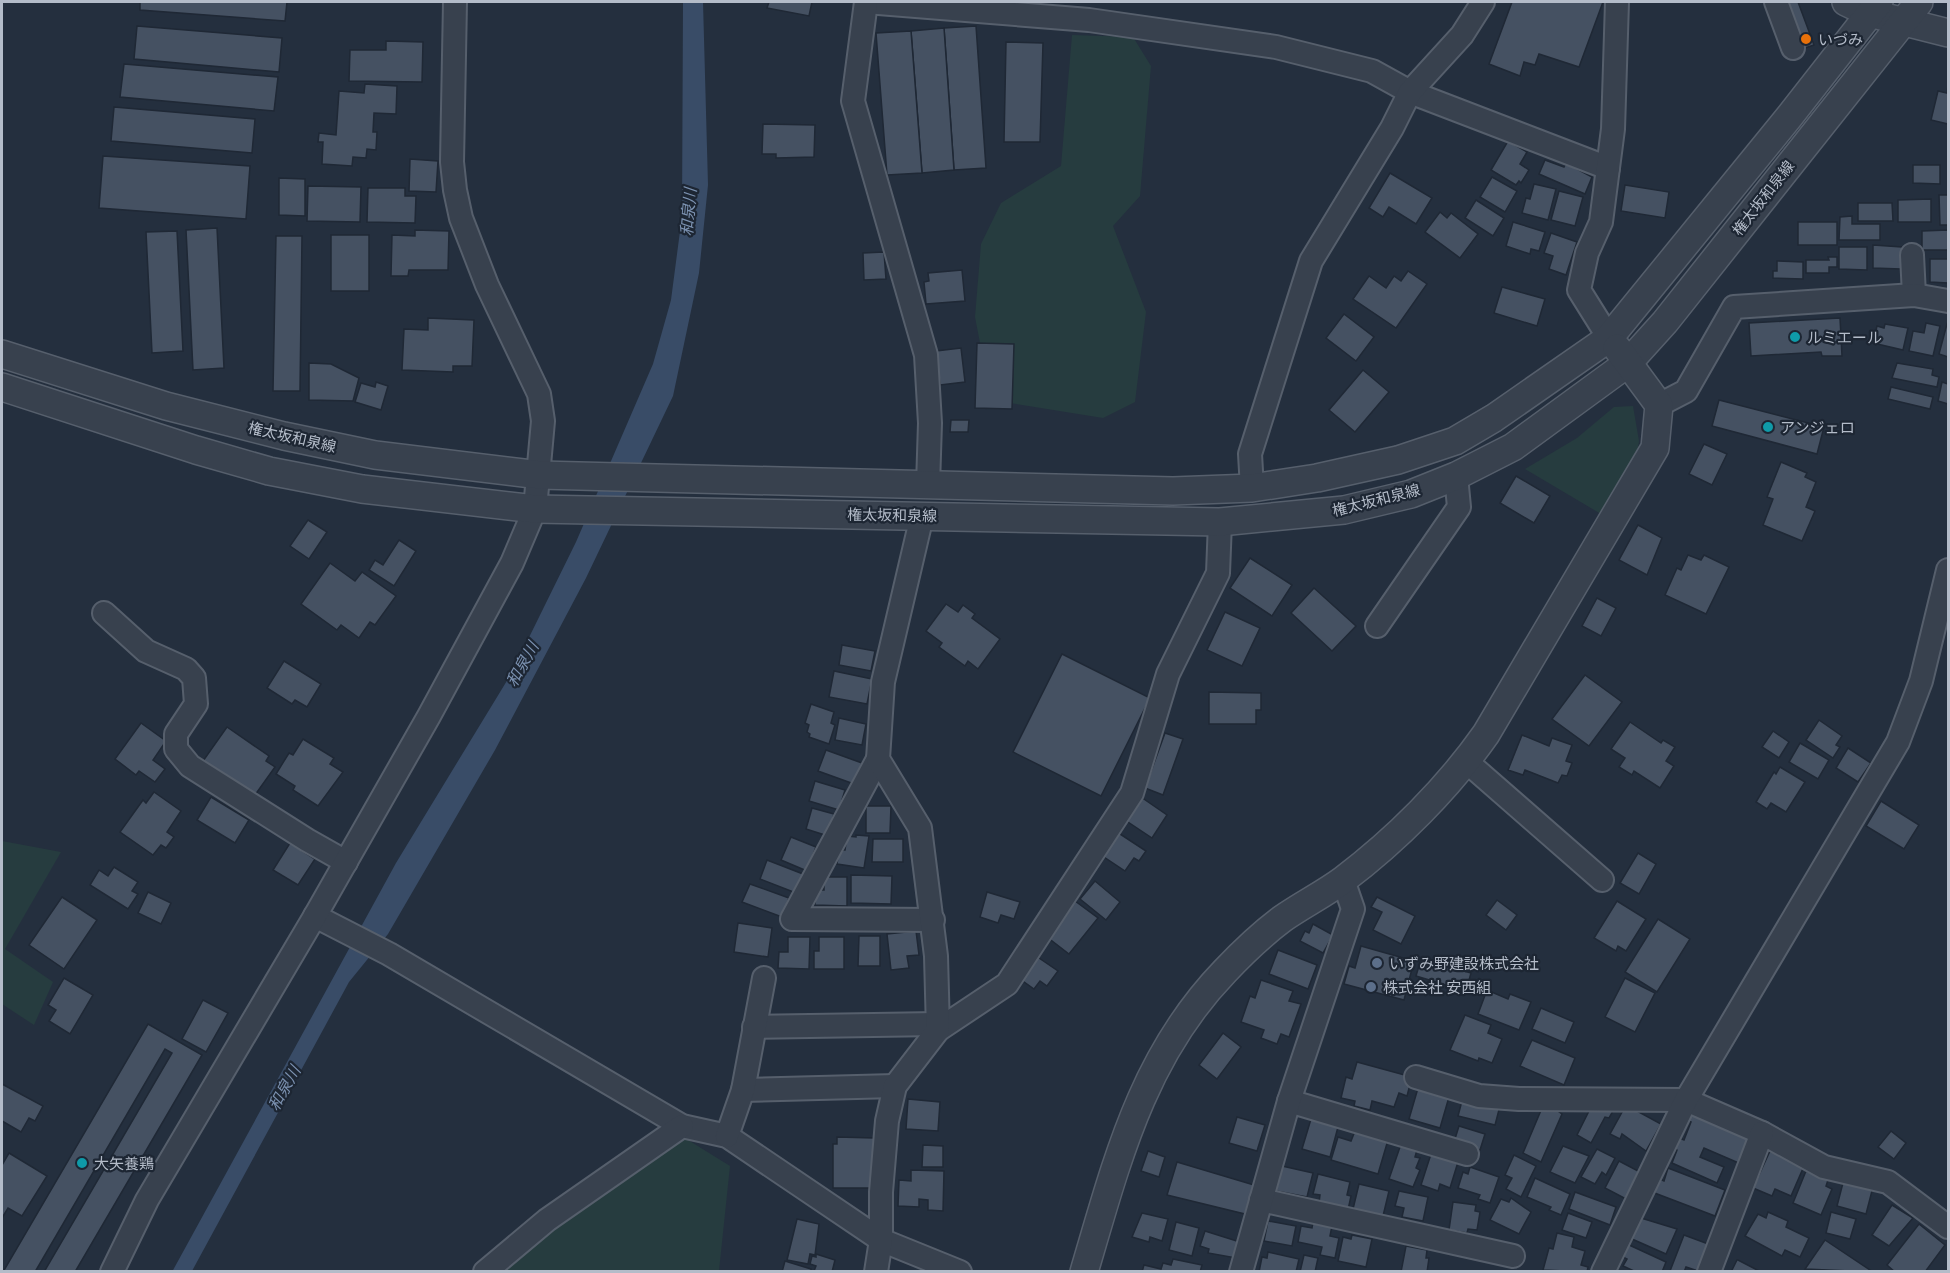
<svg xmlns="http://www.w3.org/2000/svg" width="1950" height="1273" viewBox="0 0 1950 1273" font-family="'PT Sans Narrow','Noto Sans JP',sans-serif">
<rect width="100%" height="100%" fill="#242f3e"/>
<g fill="#263c3f">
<path d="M1072 35 1133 37 1151 66 1140 196 1113 226 1146 312 1135 402 1103 418 991 400 975 317 981 244 1001 203 1061 166Z"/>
<path d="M1633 406 1639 441 1637 454 1601 514 1525 469 1577 438 1614 407Z"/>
<path d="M2 841 61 852 5 949 53 982 34 1025 2 1004Z"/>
<path d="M680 1135 730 1166 719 1271 503 1272 575 1213Z"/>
</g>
<path fill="#394c67" d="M683 2H703L708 185 699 273 673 396 586 578 495 750 388 934 349 982 192 1271 172 1272 396 863 511 674 576 542 653 364 671 300 682 216Z"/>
<g fill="#455162" stroke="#1f2835" stroke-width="1.5">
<path d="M140 2H287L285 21 140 10Z"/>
<path d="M769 2H812L809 16 767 8Z"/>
<path d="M1512 2H1603L1579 67 1539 54 1535 65 1524 62 1520 76 1489 64Z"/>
<path d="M1785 2H1798L1814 45 1802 49Z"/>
<path d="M137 26 282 38 279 72 134 59Z"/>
<path d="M976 26 986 168 954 170 944 28Z"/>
<path d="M944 28 954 170 922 173 911 31Z"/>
<path d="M911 31 922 173 887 175 876 33Z"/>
<path d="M386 41 423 42 422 82 349 81 350 50H386Z"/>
<path d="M1006 42 1043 43 1040 142H1004Z"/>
<path d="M124 64 278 77 274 111 120 97Z"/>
<path d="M365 84 397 86 396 114 374 113 373 132H377L376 150 367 149 366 158 353 157 352 166 322 164 323 142H318L319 133 336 135 339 91 364 93Z"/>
<path d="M1948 85V124L1931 120 1938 91 1947 93Z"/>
<path d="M114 107 255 119 252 153 111 141Z"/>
<path d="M763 124 815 125 814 157 776 158V154H762Z"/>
<path d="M1508 141 1527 152 1520 164 1529 170 1521 183 1519 181 1516 185 1491 170Z"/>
<path d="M103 156 250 166 246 219 99 208Z"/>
<path d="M410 159 438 161 436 192 409 191Z"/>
<path d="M1545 160 1564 167 1566 163 1592 177 1585 194 1539 174Z"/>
<path d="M1913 165H1940V184L1913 183Z"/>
<path d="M1390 173 1432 198 1416 224 1389 207 1383 217 1369 208Z"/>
<path d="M1492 177 1517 191 1505 212 1480 197Z"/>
<path d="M279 178 305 179V216L279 215Z"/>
<path d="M1534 184 1556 189 1548 220 1522 213 1526 198 1530 199Z"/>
<path d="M1625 185 1669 192 1665 218 1621 211Z"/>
<path d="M308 186 361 187 360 222 307 221Z"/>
<path d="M368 188H405V196H416L415 223 367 222Z"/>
<path d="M1559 191 1583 197 1575 226 1551 220Z"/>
<path d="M1939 195H1948V225H1940Z"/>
<path d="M1931 199V222H1898V200Z"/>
<path d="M1476 200 1504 218 1493 236 1465 218Z"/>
<path d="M1858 203H1892L1893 221H1858Z"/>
<path d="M1440 212 1447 218 1451 213 1478 234 1460 258 1425 232Z"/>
<path d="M1852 216V224H1880V240H1839L1840 217Z"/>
<path d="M1513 222 1545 232 1539 251 1531 249 1530 254 1506 246Z"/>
<rect x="1798" y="222" width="39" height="23"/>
<path d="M217 228 224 368 193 370 186 230Z"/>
<path d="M415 230 449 231 448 270H409L408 276H391L392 235 415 236Z"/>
<path d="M1948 230V250H1922V231Z"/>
<path d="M177 231 183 351 152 353 146 232Z"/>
<path d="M1551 233 1577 242 1566 275 1549 269 1553 256 1544 253Z"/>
<rect x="331" y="235" width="38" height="56"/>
<path d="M276 236H302L300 391H273Z"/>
<path d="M1873 245 1902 247 1901 269 1873 268Z"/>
<path d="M1839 247H1867V270L1839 269Z"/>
<path d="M884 252 886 279 864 280 863 253Z"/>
<path d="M1828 257H1837V267H1829V273H1806V260H1829Z"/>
<path d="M1930 259H1948V283L1930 282Z"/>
<path d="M1777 261 1803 262V279L1773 278V271H1777Z"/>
<path d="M962 270 965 301 926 304 924 282 929 281 928 273Z"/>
<path d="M1408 271 1427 284 1396 328 1353 299 1369 276 1386 288 1394 276 1401 281Z"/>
<path d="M1502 287 1545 299 1537 326 1494 313Z"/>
<path d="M1344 314 1374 337 1356 361 1326 338Z"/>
<path d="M428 318 474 320 472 366H453V372L402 370 404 329 428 330Z"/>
<path d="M1840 318 1842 356H1822L1821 352 1751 356 1749 323Z"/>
<path d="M1926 323 1940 326 1933 356 1909 351 1913 331 1924 333Z"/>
<path d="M1885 324 1908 328 1903 350 1873 343 1877 326 1884 328Z"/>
<path d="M1947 324 1948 325V357L1939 354Z"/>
<path d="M977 343 1014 344 1012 409 975 408Z"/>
<path d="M961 348 965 382 940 385 936 351Z"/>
<path d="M309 363 331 364 359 378 353 401 309 400Z"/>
<path d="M1897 363 1933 369 1932 375 1939 377 1937 387 1892 378Z"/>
<path d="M1363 370 1389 392 1355 432 1329 410Z"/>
<path d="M376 382 388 386 381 410 355 402 361 383 375 387Z"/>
<path d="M1942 382 1948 384V404L1938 401Z"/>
<path d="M1891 387 1933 397 1930 409 1888 399Z"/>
<path d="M1719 400 1824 427 1817 454 1712 426Z"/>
<path d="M951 420H969L968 432H950Z"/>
<path d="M1704 444 1727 454 1712 485 1689 474Z"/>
<path d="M1781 462 1807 473 1805 477 1816 482 1806 507 1815 511 1802 541 1763 525 1773 499 1767 497Z"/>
<path d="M1516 476 1550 496 1534 523 1500 503Z"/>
<path d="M308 520 327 532 309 559 290 546Z"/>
<path d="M1638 525 1662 538 1647 575 1619 560Z"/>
<path d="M399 540 416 551 394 586 369 570 375 560 383 565Z"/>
<path d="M1688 555 1701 560 1704 555 1729 567 1706 614 1665 595 1677 568 1681 570Z"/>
<path d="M1250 558 1292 585 1272 616 1230 588Z"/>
<path d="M330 563 355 581 362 572 396 596 375 625 370 622 359 638 341 625 337 630 301 604Z"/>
<path d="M1314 588 1356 626 1332 651 1291 613Z"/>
<path d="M1597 598 1616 608 1601 636 1582 626Z"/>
<path d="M946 604 958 612 963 605 975 614 972 618 1000 639 978 669 968 661 965 666 939 647 942 643 926 631Z"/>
<path d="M1225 612 1260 628 1242 666 1207 650Z"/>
<path d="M842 645 875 651 871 671 839 665Z"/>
<path d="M1062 654 1150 698 1101 796 1013 752Z"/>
<path d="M284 661 321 684 307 707 295 700 292 704 267 688Z"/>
<path d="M834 671 872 679 867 704 829 697Z"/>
<path d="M1585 675 1622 702 1589 746 1552 719Z"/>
<path d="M1209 692 1261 693V710H1256V724H1209Z"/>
<path d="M811 704 834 712 831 723 835 725 829 744 809 737 810 734 807 732 809 725 805 723Z"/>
<path d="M839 718 866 724 862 745 835 740Z"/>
<path d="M1819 720 1842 736 1836 745 1840 747 1833 758 1806 740Z"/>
<path d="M1630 722 1661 743 1663 740 1675 747 1666 761 1674 766 1660 788 1634 771 1632 775 1619 767 1625 758 1611 749Z"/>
<path d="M141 723 166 741 153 760 165 769 155 782 139 771 136 775 115 759Z"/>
<path d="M227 727 269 756 266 761 275 767 255 795 203 761Z"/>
<path d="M1773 731 1789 742 1779 758 1762 747Z"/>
<path d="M1165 733 1183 739 1163 795 1145 788Z"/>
<path d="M1522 735 1549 746 1552 738 1572 745 1566 761 1572 763 1567 776 1562 775 1558 783 1525 770 1523 775 1508 770Z"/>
<path d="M303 739 334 758 330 764 343 772 318 806 293 790 295 786 276 774 289 753 293 755Z"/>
<path d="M1800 743 1829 760 1818 779 1789 762Z"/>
<path d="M1848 748 1871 763 1858 782 1836 768Z"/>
<path d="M826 750 862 763 854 784 818 771Z"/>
<path d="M1780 767 1805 782 1786 812 1771 803 1767 809 1756 802 1774 772 1776 774Z"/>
<path d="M815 781 845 790 839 810 809 801Z"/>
<path d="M154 792 181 811 167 832 174 837 166 848 161 845 153 855 120 832 143 800 146 803Z"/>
<path d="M1138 795 1167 815 1152 838 1125 820Z"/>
<path d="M211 797 249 820 235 843 197 820Z"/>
<path d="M1881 801 1919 825 1904 849 1866 826Z"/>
<path d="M866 806H891L890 833H866Z"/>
<path d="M812 808 834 814 828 836 806 829Z"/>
<path d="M1117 832 1146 851 1139 861 1134 858 1125 871 1101 855Z"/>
<path d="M856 835 869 836 864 868 837 864 839 850H845L847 836 856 837Z"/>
<path d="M791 837 816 847 807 871 781 860Z"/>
<path d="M873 839H903V862H872Z"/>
<path d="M290 843 315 859 298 885 273 870Z"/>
<path d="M1638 853 1656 864 1639 894 1620 883Z"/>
<path d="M767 860 803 874 796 893 760 879Z"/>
<path d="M114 867 138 882 132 891 138 894 128 909 90 885 99 870 108 876Z"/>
<path d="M851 875 892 876 891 904 851 903Z"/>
<path d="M824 877H847V906L815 905V890H824Z"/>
<path d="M1095 881 1120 902 1106 920 1080 899Z"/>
<path d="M750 884 789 898 782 917 742 902Z"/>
<path d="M148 892 171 903 161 924 138 913Z"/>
<path d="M987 892 1020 902 1014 919 1001 915 998 923 980 917Z"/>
<path d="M62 897 97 920 64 969 29 945Z"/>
<path d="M1377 897 1415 916 1401 944 1373 930 1382 912 1371 907Z"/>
<path d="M1497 900 1517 915 1506 930 1486 915Z"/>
<path d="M1075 901 1098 918 1069 954 1047 937Z"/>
<path d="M1617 901 1646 919 1626 951 1618 946 1616 951 1594 938Z"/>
<path d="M1658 919 1690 939 1657 992 1625 972Z"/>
<path d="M738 923 772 928 768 957 734 952Z"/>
<path d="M1313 924 1333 935 1323 953 1300 941 1305 931 1309 933Z"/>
<path d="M916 931 919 955 907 956 909 968 891 970 887 934Z"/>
<path d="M859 936H880V966H858Z"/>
<path d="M788 937H810L809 969 778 968 779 952H788Z"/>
<path d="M819 937H844V969H814V951H819Z"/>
<path d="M1361 946 1414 961 1404 1000 1344 984 1349 966 1355 968Z"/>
<path d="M1278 950 1317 965 1308 989 1269 974Z"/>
<path d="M1036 956 1058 971 1047 986 1040 981 1034 989 1020 979Z"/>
<path d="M1421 959 1471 973 1466 991 1416 976Z"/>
<path d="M64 978 93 995 70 1034 49 1021 56 1010 48 1005Z"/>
<path d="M1625 978 1655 993 1635 1032 1605 1017Z"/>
<path d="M1261 980 1293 991 1289 1001 1301 1004 1289 1037 1281 1034 1277 1044 1261 1038 1264 1030 1241 1022 1250 996 1255 998Z"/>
<path d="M1487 990 1508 999 1510 994 1531 1002 1519 1030 1478 1014Z"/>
<path d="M203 1000 228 1013 206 1052 182 1039Z"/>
<path d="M1541 1008 1574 1022 1565 1043 1532 1029Z"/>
<path d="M1465 1015 1491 1025 1488 1033 1502 1039 1492 1063 1479 1058 1478 1061 1450 1050Z"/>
<path d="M148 1024 202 1055 75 1272H44L172 1053 165 1049 35 1272H3Z"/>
<path d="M1223 1033 1241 1047 1217 1079 1199 1065Z"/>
<path d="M1532 1040 1575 1058 1564 1085 1520 1066Z"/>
<path d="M1357 1062 1412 1077 1407 1096 1399 1093 1394 1107 1372 1101 1370 1110 1354 1106 1355 1101 1341 1098 1346 1077 1352 1079Z"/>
<path d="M2 1084 43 1106 35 1121 29 1118 21 1132 2 1121Z"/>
<path d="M1418 1088 1449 1097 1440 1128 1409 1119Z"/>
<path d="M1463 1097 1500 1106 1495 1125 1458 1116Z"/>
<path d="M908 1099 940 1102 938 1131 906 1129Z"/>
<path d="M1600 1105 1616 1106 1609 1118 1605 1117 1591 1143 1577 1135 1590 1109 1597 1111Z"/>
<path d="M1626 1105 1661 1124 1646 1151 1622 1134 1620 1139 1610 1134Z"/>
<path d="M1552 1107 1562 1114 1541 1162 1523 1153 1542 1108Z"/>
<path d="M1691 1110 1753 1137 1741 1164 1704 1148 1700 1157 1724 1167 1717 1183 1672 1163 1677 1150 1672 1147 1677 1137 1684 1140 1691 1122 1686 1120Z"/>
<path d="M1237 1117 1265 1125 1257 1151 1229 1143Z"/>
<path d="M1311 1119 1338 1127 1330 1157 1302 1149Z"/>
<path d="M1459 1126 1485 1134 1480 1150 1454 1142Z"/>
<path d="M1355 1131 1388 1140 1378 1174 1331 1160 1338 1137 1351 1141Z"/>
<path d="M1891 1131 1906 1143 1894 1159 1878 1147Z"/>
<path d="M837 1137 874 1138 873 1188H833V1144H837Z"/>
<path d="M1401 1144 1417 1150 1415 1157 1420 1158 1416 1168 1420 1170 1413 1187 1389 1179Z"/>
<path d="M923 1145 943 1146V1167H922Z"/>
<path d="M1563 1146 1589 1156 1575 1183 1550 1172Z"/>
<path d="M1597 1149 1615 1158 1606 1175 1602 1172 1595 1184 1581 1177Z"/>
<path d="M1148 1151 1165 1157 1159 1177 1141 1171Z"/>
<path d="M1770 1151 1804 1166 1791 1196 1775 1189 1772 1196 1753 1188Z"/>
<path d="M9 1153 47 1176 22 1216 8 1208 2 1218V1165Z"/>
<path d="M1431 1154 1458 1162 1450 1188 1440 1184 1438 1191 1421 1185Z"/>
<path d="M1514 1155 1536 1166 1521 1197 1506 1189 1512 1178 1505 1175Z"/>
<path d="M1619 1161 1640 1172 1626 1199 1605 1188Z"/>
<path d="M1177 1162 1254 1185 1245 1214 1167 1195Z"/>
<path d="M1282 1166 1313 1173 1307 1197 1276 1191Z"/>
<path d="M1470 1167 1499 1177 1490 1203 1478 1199 1480 1195 1458 1188 1463 1172 1468 1174Z"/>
<path d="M1668 1168 1725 1190 1715 1216 1652 1192 1657 1178 1664 1181Z"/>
<path d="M911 1170 944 1171 943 1211 928 1210V1200L919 1199V1207L898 1206 899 1180 911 1181Z"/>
<path d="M1806 1171 1828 1180 1826 1186 1832 1189 1821 1215 1793 1203Z"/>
<path d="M1318 1174 1350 1182 1347 1195 1351 1196 1348 1210 1319 1203 1320 1195 1313 1194Z"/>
<path d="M1535 1178 1570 1194 1561 1215 1549 1210 1551 1207 1527 1197Z"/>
<path d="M1844 1179 1873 1187 1866 1214 1837 1206Z"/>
<path d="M1359 1184 1389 1191 1383 1216 1353 1209Z"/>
<path d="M1399 1191 1428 1197 1423 1221 1402 1217 1404 1208 1395 1206Z"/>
<path d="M1575 1192 1616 1207 1610 1225 1569 1209Z"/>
<path d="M1511 1198 1531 1212 1519 1234 1490 1220 1501 1199 1509 1202Z"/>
<path d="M1453 1202 1476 1205 1475 1211 1480 1212 1477 1230 1468 1229 1467 1233 1449 1230Z"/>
<path d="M1892 1205 1913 1218 1889 1246 1872 1235Z"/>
<path d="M1768 1212 1788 1221 1786 1227 1809 1238 1800 1257 1785 1250 1782 1256 1745 1236 1758 1214 1766 1218Z"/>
<path d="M1831 1212 1856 1219 1850 1239 1826 1233Z"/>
<path d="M1142 1213 1168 1219 1162 1241 1150 1237 1149 1242 1132 1237Z"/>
<path d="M1568 1213 1592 1222 1586 1238 1562 1230Z"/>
<path d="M1641 1218 1677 1229 1666 1254 1632 1239Z"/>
<path d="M797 1219 819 1224 815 1255 810 1254 808 1264 787 1260Z"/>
<path d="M1268 1221 1296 1226 1292 1246 1264 1241Z"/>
<path d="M1176 1222 1199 1228 1192 1256 1169 1250Z"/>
<path d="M1313 1222 1332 1226 1330 1236 1339 1238 1335 1258 1320 1255 1322 1247 1298 1242 1301 1226 1312 1228Z"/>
<path d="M1919 1224 1945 1245 1925 1272H1895L1887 1265Z"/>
<path d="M1205 1231 1240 1242 1236 1258 1208 1253 1209 1249 1200 1246Z"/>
<path d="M1557 1233 1574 1237 1572 1247 1585 1251 1581 1265 1588 1267 1587 1272 1543 1270 1549 1248 1553 1249Z"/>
<path d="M1352 1235 1372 1239 1366 1267 1338 1261 1343 1237 1351 1239Z"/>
<path d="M1684 1235 1711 1245 1701 1272 1686 1267 1684 1272 1670 1271Z"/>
<path d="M1825 1240 1873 1272 1805 1269Z"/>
<path d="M1627 1244 1666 1262 1662 1272H1636L1623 1266 1627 1259 1621 1256Z"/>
<path d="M1406 1246 1427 1250 1426 1258H1429L1427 1272H1401Z"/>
<path d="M1268 1252 1299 1259 1296 1272H1259L1262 1257 1267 1258Z"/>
<path d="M816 1254 835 1260 832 1272 814 1271 816 1266 810 1264 812 1256 816 1257Z"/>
<path d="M1304 1255 1318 1258 1315 1272H1300Z"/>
<path d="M1173 1259 1202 1265 1200 1272H1142L1144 1265 1161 1269 1163 1263 1171 1265Z"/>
<path d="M1737 1260H1738L1761 1272H1731Z"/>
<path d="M785 1261 811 1269V1272H782Z"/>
</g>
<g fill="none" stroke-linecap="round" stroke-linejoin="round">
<defs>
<g id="minor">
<path d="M866 2 1089 20 1276 47 1372 71 1410 92 1608 168"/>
<path d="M866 2 853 101 926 355 930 423 928 485"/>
<path d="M1776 2 1793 48"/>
<path d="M1912 255 1914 295"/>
<path d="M1609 338 1579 290 1587 253 1601 222 1613 129 1617 2"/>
<path d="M1659 405 1686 391 1734 307 1914 295 1948 301"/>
<path d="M1252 488 1250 454 1311 261 1392 128 1410 92 1462 35 1483 2"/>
<path d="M104 613 146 651 186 669 194 678 196 704 176 734V749L190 766 307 840 346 862"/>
<path d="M1377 626 1459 507 1456 476"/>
<path d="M878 759 792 919 933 920"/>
<path d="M1467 762 1602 880"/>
<path d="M315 916 389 954 682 1126 727 1136 881 1240 960 1272"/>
<path d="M754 1027 937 1024"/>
<path d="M938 1030 1007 984 1132 793 1168 674 1218 573 1220 522"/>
<path d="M1416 1077 1479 1096 1519 1099 1686 1100 1762 1133 1824 1167 1888 1182 1948 1227"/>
<path d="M743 1090 895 1086"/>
<path d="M1289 1101 1467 1154"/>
<path d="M727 1136 743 1090 764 978"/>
<path d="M1261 1200 1513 1256"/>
<path d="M112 1272 147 1200 315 916 429 716 512 563 535 509 543 421 539 394 487 285 461 218 455 190 452 162 455 2"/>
<path d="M485 1272 547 1220 682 1126"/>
<path d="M876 1272 881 1240V1192L887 1121 895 1086 938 1030 936 956 920 828 878 759 883 682 922 516"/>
<path d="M1241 1272 1289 1101 1353 909 1343 880"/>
<path d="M1603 1272 1686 1100 1898 742 1921 681 1948 570"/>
<path d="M1709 1272 1762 1133"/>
</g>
<g id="tertiary">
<path d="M1846 2 1869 13 1948 33"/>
<path d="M2 354 166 406 284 436 375 455 540 475 1173 491 1252 488 1317 478 1398 460 1455 441 1494 418 1609 338 1789 117 1879 2"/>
<path d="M2 387 196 450 269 471 362 489 535 509 1220 522 1344 510 1411 494 1456 476 1513 447 1628 363 1665 322 1919 2"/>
<path d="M1084 1272C1117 1161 1142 1057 1225 971 1242 953 1262 934 1282 919 1302 905 1324 894 1343 880 1396 840 1448 788 1486 734L1655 448 1659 405 1617 348"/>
</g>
</defs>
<use href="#minor" stroke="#565f6c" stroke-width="26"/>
<use href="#tertiary" stroke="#565f6c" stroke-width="30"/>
<use href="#minor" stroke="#38414e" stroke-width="22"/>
<use href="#tertiary" stroke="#38414e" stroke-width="27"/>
</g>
<circle fill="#e8710a" stroke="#1d2633" stroke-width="2" cx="1806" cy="39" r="6"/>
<g fill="#0f9aa8" stroke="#1d2633" stroke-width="2">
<circle cx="1795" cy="337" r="6"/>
<circle cx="1768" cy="427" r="6"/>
<circle cx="82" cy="1163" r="6"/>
</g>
<g fill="#5c6f8a" stroke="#1d2633" stroke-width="2">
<circle cx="1377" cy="963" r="6"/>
<circle cx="1371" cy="987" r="6"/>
</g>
<g text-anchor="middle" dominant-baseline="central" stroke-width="4.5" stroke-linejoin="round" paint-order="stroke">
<g font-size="15" fill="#b4bcc9" stroke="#1d2633" text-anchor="start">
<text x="1818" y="39">いづみ</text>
<text x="1807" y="337">ルミエール</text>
<text x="1780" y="427">アンジェロ</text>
<text x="1389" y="963">いずみ野建設株式会社</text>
<text x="1383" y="987">株式会社 安西組</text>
<text x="94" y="1163">大矢養鶏</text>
</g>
<g font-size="15" fill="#b4bcc9" stroke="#1d2633">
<text transform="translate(1763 198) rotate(-52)">権太坂和泉線</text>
<text transform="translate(292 437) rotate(13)">権太坂和泉線</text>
<text transform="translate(1376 500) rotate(-14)">権太坂和泉線</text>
<text transform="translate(892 515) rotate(1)">権太坂和泉線</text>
</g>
<g font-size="16" font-style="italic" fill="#7c92b1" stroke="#1d2633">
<text transform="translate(688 212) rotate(-85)">和泉川</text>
<text transform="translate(522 664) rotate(-61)">和泉川</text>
<text transform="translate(284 1088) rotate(-61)">和泉川</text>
</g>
</g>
<rect width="1950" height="1273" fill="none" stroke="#b4bcc9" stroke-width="6"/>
</svg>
